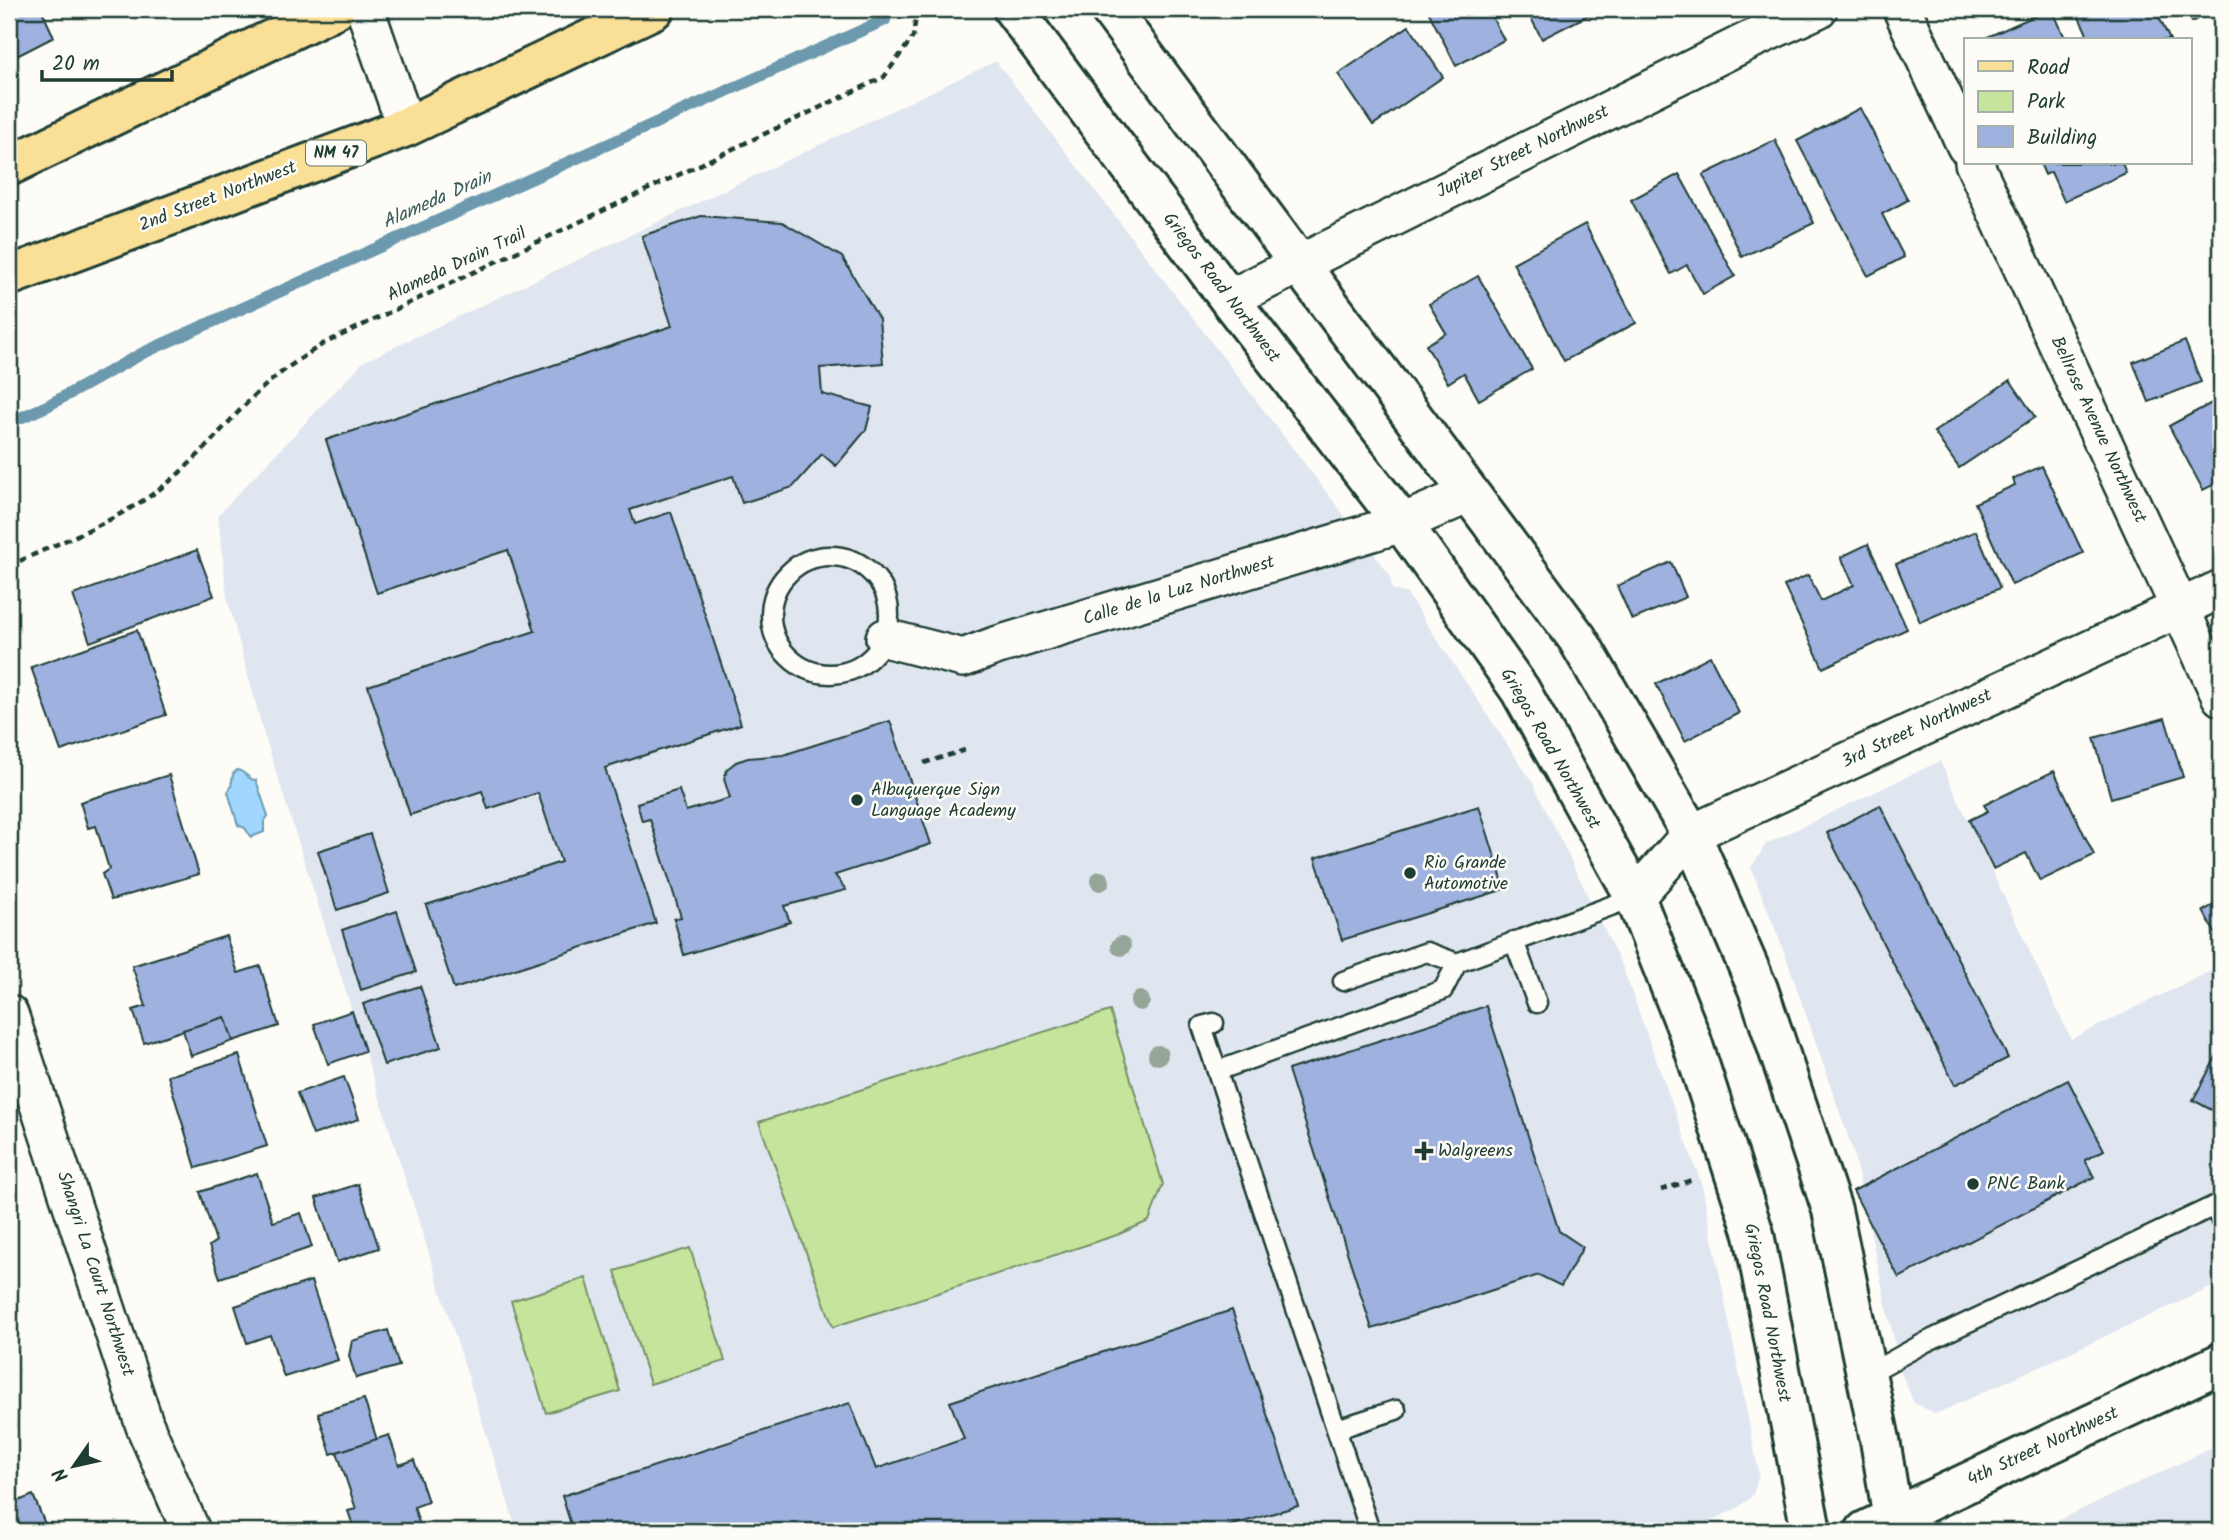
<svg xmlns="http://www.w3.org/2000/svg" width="2230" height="1540" viewBox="0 0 2230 1540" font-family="Kalam,sans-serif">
<rect width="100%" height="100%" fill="#fdfcf7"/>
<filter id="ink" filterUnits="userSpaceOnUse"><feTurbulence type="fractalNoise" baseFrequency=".0143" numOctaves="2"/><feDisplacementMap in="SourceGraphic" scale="14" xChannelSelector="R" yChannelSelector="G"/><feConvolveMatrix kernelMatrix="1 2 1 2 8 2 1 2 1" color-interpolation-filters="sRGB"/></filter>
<g filter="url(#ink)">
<g fill="#e0e6f0">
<path d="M996 61 1390 575 1392 589 1407 594 1533 783 1622 966 1702 1185 1759 1474 1753 1495 1738 1508 1689 1531H517L263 731 227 597 218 515 363 362Z"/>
<path d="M1940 761 2071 1039 2221 966V1283L1936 1414 1914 1403 1901 1373 1853 1151 1785 954 1751 868 1766 844Z"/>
<path d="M2221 1444V1531H2035Z"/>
</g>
<g fill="#c6e49b" stroke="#729068" stroke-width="2">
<path d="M1110 1011 1163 1184 1149 1221 1117 1235 833 1327 759 1122Z"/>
<path d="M690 1248 725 1361 650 1384 615 1271Z"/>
<path d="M586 1278 620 1391 546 1413 511 1301Z"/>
</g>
<path fill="#a0d6ff" stroke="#6c99ae" stroke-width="2" d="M237 770C246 771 248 781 256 780L268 816 264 822V832L251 837 245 828 238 825 228 792 231 787 233 774Z"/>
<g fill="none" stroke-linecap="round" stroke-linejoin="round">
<path stroke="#6c99ae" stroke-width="12" d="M9 423 47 406 143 353 885 20"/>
</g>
<g fill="#9eb1df" stroke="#1f3d34" stroke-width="2">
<path d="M9 9H41L54 37 9 60Z"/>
<path d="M1427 9H1488L1504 40 1456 66Z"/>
<path d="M1526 9H1600L1542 39Z"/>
<path d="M2052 9 2066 40 1983 39 2050 9Z"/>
<path d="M2075 9H2155L2170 40H2090Z"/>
<path d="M2184 9H2215L2192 22Z"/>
<path d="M1409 26 1443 77 1373 125 1338 74Z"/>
<path d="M1860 108 1908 200 1882 214 1904 257 1868 276 1797 141Z"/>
<path d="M1775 140 1814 223 1742 257 1703 175Z"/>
<path d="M2040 163H2122L2126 173 2064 201 2051 172 2045 175Z"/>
<path d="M1679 174 1735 276 1703 294 1687 265 1671 274 1631 200Z"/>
<path d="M701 216 782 222 842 257 879 319 883 363 820 368 822 394 872 407 866 430 836 466 822 454 793 487 742 503 733 476 630 510 635 524 671 512 741 724 605 768 656 923 454 989 426 905 561 862 538 793 488 809 482 791 410 815 368 686 535 631 508 550 377 593 326 440 672 326 642 236Z"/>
<path d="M1585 224 1636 323 1564 361 1513 263Z"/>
<path d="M1478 276 1532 369 1479 400 1464 373 1448 383 1426 345 1446 333 1429 304Z"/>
<path d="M2185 341 2201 382 2149 402 2133 362Z"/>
<path d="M2010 380 2035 417 1959 468 1934 432Z"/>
<path d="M2221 398V481L2203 490 2169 426Z"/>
<path d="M2042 466 2083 553 2012 585 1975 503 2015 485 2013 479Z"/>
<path d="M1976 531 2000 588 1920 622 1896 564Z"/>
<path d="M1868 544 1907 629 1823 668 1784 586 1808 575 1821 601 1854 585 1841 557Z"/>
<path d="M197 550 214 596 90 642 73 595Z"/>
<path d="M1671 562 1686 597 1632 620 1617 586Z"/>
<path d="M137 630 166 715 61 751 31 667Z"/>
<path d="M1710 656 1739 713 1685 741 1656 684Z"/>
<path d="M2165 718 2183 777 2111 798 2094 738Z"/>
<path d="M890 721 931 844 835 875 846 890 784 906 790 922 684 955 674 919 681 917 650 819 642 821 637 803 679 790 686 811 730 798 724 779 727 769 736 762 748 758 783 755Z"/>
<path d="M2054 771 2094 855 2040 881 2026 853 1993 869 1969 820 1988 811 1984 805Z"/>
<path d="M169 775 199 874 111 900 102 874 109 869 96 826 88 828 80 802Z"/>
<path d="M1880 805 2008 1058 1955 1085 1827 833Z"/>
<path d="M1479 806 1505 889 1342 940 1315 858Z"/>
<path d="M370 834 389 893 337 910 318 851Z"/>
<path d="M2221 901V944L2203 911Z"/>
<path d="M397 911 416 972 361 990 342 930Z"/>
<path d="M226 936 238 973 260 966 279 1026 233 1041 225 1017 144 1043 133 1010 146 1006 132 966Z"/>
<path d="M420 986 441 1047 384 1065 363 1004Z"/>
<path d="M1486 1006 1559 1231 1583 1247 1561 1286 1539 1275 1372 1329 1288 1070Z"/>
<path d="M352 1011 365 1051 328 1064 314 1024Z"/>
<path d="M225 1017 233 1041 191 1056 183 1030Z"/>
<path d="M2221 1048V1115L2193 1100Z"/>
<path d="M239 1055 267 1146 196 1168 168 1076Z"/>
<path d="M344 1077 359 1119 313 1135 297 1093Z"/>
<path d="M2068 1080 2104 1150 2085 1160 2094 1177 1899 1278 1853 1191Z"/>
<path d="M257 1173 273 1222 301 1213 312 1247 220 1278 209 1246 216 1241 200 1192Z"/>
<path d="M358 1184 379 1248 337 1262 316 1198Z"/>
<path d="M311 1281 338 1360 284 1377 270 1335 247 1343 235 1306Z"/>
<path d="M1232 1310 1298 1506 1213 1531H573L562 1496 850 1403 876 1469 964 1439 950 1402Z"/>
<path d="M388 1330 399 1366 356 1378 349 1356 352 1341Z"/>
<path d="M364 1399 377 1440 331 1454 318 1413Z"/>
<path d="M389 1435 399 1465 414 1460 428 1502 414 1507 421 1529 415 1531H355L348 1511 356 1509 337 1452Z"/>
<path d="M33 1495 48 1531H9V1505Z"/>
</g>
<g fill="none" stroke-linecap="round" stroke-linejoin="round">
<defs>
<g id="service">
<circle cx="830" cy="615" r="59"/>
<path d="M1514 941 1537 1003"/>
<path d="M1343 981 1427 952 1457 963 1635 897"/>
<path d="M1214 1023 1202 1026 1370 1531"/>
<path d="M1217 1071 1443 990 1457 963"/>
<path d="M1866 1375 1926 1342 2214 1206 2221 1221"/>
<path d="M1337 1429 1396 1410"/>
</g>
<g id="minor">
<path d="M365 9 406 127"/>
<path d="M1902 9 1966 146"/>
<path d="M1974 163 2221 697"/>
<path d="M1229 299 1746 42 1818 9"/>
<path d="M885 638 963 658 995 646 1402 523 1469 494"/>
<path d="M1635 897 1691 834 2221 589"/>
<path d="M9 1014 145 1426 191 1531"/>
</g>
<g id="secondary">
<path d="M1013 9 1229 299 1402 523 1520 690 1635 897 1690 1036 1754 1234 1811 1531"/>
<path d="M1110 9 1577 638 1691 834 1758 989 1832 1210 1880 1440 1895 1531"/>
<path d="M1865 1531 2221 1363"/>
</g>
<g id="primary">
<path d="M9 166 335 9"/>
<path d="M9 276 406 127 654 9"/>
</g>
</defs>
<use href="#service" stroke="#1f3d34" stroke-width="23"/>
<use href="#minor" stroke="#1f3d34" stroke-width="42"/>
<use href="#secondary" stroke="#1f3d34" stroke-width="44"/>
<use href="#primary" stroke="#1f3d34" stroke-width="44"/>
<g stroke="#1f3d34" stroke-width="4.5" stroke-dasharray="7 5" stroke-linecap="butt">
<path d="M9 566C61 541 119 521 165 485 196 461 220 430 248 402 270 379 296 361 323 344L884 77 913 37 917 9"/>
<path d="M924 763 965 750"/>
<path d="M1661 1190 1692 1180"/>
</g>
<use href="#service" stroke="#fdfcf7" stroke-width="18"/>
<use href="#minor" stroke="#fdfcf7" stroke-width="37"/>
<use href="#secondary" stroke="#fdfcf7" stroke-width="38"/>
<use href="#primary" stroke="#fadf96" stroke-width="38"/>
</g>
<g fill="#95a597">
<circle cx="1100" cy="881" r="10"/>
<circle cx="1121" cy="946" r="10"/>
<circle cx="1140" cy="1001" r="10"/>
<circle cx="1158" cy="1055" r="10"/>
</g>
</g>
<g fill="#1f3d34" stroke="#fdfcf7" stroke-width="2.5">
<circle cx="857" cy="800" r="7"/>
<circle cx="1410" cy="873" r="7"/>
<path d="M1420.5 1140.5h7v7h7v7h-7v7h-7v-7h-7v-7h7z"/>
<circle cx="1973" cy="1184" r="7"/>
</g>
<g text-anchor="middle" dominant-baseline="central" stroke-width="5" stroke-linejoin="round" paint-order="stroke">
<rect fill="#fdfcf7" stroke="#62766e" stroke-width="2" x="306" y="140.5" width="60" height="25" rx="5"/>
<g font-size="16" font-weight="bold" fill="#1f3d34">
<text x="336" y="153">NM 47</text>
</g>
<g font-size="18" fill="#1f3d34" stroke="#fdfcf7">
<text transform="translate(1523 152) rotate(-26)">Jupiter Street Northwest</text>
<text transform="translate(218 197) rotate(-21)">2nd Street Northwest</text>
<text transform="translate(457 265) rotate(-25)">Alameda Drain Trail</text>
<text transform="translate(1221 288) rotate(53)">Griegos Road Northwest</text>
<text transform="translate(2098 430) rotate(65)">Bellrose Avenue Northwest</text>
<text transform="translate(1179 591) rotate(-17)">Calle de la Luz Northwest</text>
<text transform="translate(1917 729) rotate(-25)">3rd Street Northwest</text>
<text transform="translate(1550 749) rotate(60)">Griegos Road Northwest</text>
<text transform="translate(95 1274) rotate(72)">Shangri La Court Northwest</text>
<text transform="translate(1767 1313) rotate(79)">Griegos Road Northwest</text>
<text transform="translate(2043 1447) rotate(-25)">4th Street Northwest</text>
</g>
<g font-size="18" fill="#1f3d34" stroke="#fdfcf7" text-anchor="start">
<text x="871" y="790">Albuquerque Sign<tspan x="871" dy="21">Language Academy</tspan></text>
<text x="1424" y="863">Rio Grande<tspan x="1424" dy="21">Automotive</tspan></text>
<text x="1438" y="1151">Walgreens</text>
<text x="1987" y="1184">PNC Bank</text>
</g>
<g font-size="19" font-style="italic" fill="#395c5d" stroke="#fdfcf7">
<text transform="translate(437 200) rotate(-24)">Alameda Drain</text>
</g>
</g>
<rect width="2230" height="1540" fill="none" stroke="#fdfcf7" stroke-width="35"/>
<rect x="18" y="18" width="2195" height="1505" fill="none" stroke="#1f3d34" stroke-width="2.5" filter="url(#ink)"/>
<rect x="1964" y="38" width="228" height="126" fill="#fdfcf7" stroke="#a4b0a9" stroke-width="2"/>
<rect x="1978" y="61" width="35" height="10" fill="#fadf96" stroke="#a4b0a9" stroke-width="2"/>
<text x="2027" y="74" font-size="21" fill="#1f3d34">Road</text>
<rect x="1978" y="91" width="35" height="21" fill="#c6e49b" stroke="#a4b0a9" stroke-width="2"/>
<text x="2027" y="108" font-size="21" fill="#1f3d34">Park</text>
<rect x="1978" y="126" width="35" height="21" fill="#9eb1df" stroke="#a4b0a9" stroke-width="2"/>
<text x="2027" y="144" font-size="21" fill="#1f3d34">Building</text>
<g transform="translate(74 1466) rotate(236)" stroke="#fdfcf7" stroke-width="5" paint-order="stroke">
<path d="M0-5L12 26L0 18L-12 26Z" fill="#1f3d34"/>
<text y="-10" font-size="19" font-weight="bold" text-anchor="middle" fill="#1f3d34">N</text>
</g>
<path d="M42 70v10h130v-10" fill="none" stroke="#1f3d34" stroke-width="3.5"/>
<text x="52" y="70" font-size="21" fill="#1f3d34" stroke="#fdfcf7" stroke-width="5" paint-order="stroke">20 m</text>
</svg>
